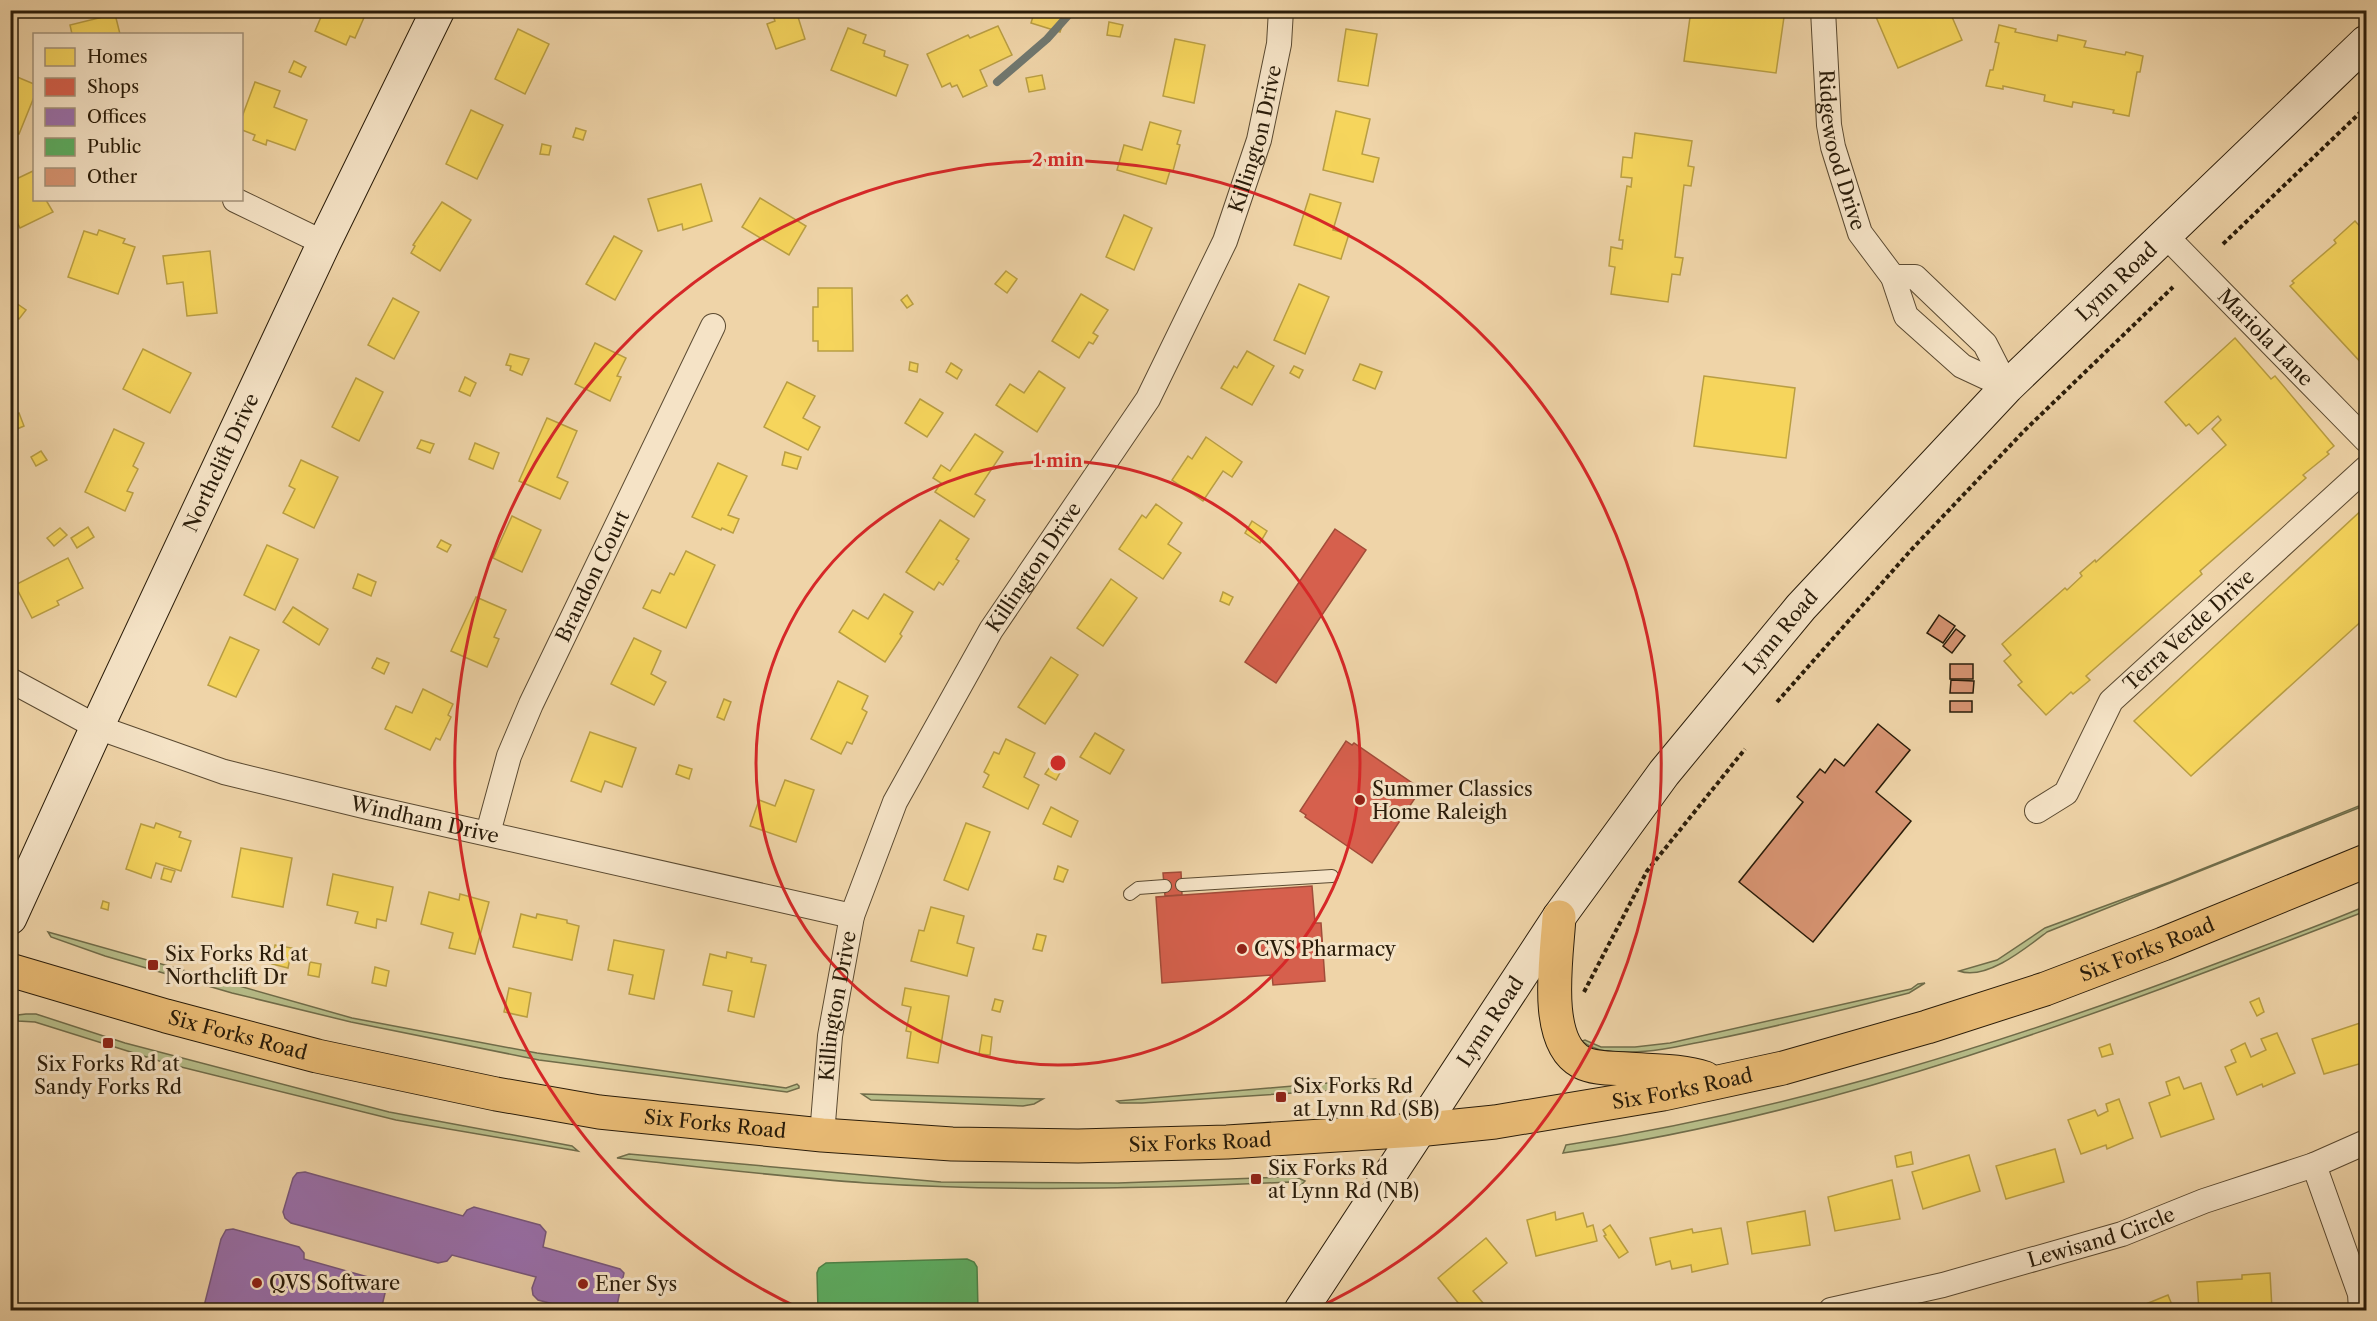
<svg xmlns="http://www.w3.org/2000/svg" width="2377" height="1321" viewBox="0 0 2377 1321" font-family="'Libre Caslon Text',serif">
<rect width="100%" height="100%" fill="#efd4a8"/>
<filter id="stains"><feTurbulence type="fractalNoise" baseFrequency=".00333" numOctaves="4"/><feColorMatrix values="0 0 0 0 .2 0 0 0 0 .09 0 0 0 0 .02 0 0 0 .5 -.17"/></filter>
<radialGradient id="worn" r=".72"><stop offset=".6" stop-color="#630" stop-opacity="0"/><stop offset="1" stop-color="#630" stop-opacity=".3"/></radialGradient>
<g fill="#b7bd89" stroke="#706c49" stroke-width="1.5">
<path d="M2366 803V805L2047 932C2026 948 1986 981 1959 971L1997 960 2045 928 2170 882Z"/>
<path d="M2366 906V911C2106 1011 1840 1114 1563 1153L1566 1145C1792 1110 2009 1042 2223 961 2271 943 2319 926 2366 906Z"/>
<path d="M48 932 352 1018 537 1053 786 1088 797 1084 799 1086V1088L787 1092 539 1060 351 1022 232 993 105 956 51 937Z"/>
<path d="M1925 983 1909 993C1845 1009 1781 1026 1716 1039 1688 1044 1659 1052 1630 1052 1614 1052 1595 1052 1582 1041L1585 1040 1601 1047H1635L1670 1043 1911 989 1918 984Z"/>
<path d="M26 1014H36L125 1043 389 1112 572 1146 578 1151 396 1120 169 1064 35 1022 18 1021V1015Z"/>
<path d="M1375 1079 1370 1084 1355 1089 1142 1103H1120L1117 1101Z"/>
<path d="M862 1094 1043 1099 1034 1104 1023 1106 871 1100Z"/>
<path d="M629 1154 941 1182 1118 1183 1285 1177H1296L1305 1181 1301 1185 1289 1182C1148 1189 1007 1192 866 1183 783 1177 700 1167 617 1158Z"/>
</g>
<g fill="#f6d55c" stroke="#b99e43" stroke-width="1.5">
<path d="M324 10H362L366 13 355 38 350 36 346 45 315 31Z"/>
<path d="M544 10H562L559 17Z"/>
<path d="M771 10H816L798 17 805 39 776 49 767 24 775 21Z"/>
<path d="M1035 10H1045L1065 17 1060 32 1031 23Z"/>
<path d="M1159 10H1205V15Z"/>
<path d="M1691 10H1785L1776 73 1684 61Z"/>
<path d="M1873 10H1949L1962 40 1898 68Z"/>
<path d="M115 14 120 34H72L70 25Z"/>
<path d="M1109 22 1123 25 1120 37 1107 35Z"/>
<path d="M1999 25 2016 29 2015 32 2057 41 2058 35 2086 41 2084 47 2125 55 2126 52 2143 56 2140 72H2137L2129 116 2113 113 2114 110 2073 102 2072 107 2044 101 2045 95 2003 86V89L1986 86 1990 70H1993L1999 43 1995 42Z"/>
<path d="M998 26 1012 55 980 70 987 86 963 97 957 85 952 87 950 83 942 87 927 54 968 35 970 38Z"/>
<path d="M848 28 866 35 863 43 885 51 884 56 908 65 896 96 831 70Z"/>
<path d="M518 29 549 44 525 94 495 79Z"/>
<path d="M1346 29 1377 34 1368 86 1338 81Z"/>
<path d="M1175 39 1205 45 1194 103 1163 96Z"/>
<path d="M294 61 306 67 301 77 289 72Z"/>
<path d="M10 74 34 84V97L19 134 10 130Z"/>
<path d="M1042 75 1045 89 1029 92 1026 78Z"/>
<path d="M255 82 280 91 274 107 307 120 295 150 267 140 266 145 253 140 255 135 242 130V117Z"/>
<path d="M471 110 503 125 477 179 446 164Z"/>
<path d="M1336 111 1370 119 1362 154 1379 158 1373 182 1323 170Z"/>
<path d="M1150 122 1181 131 1177 144 1180 145 1173 171H1170L1166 184 1117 170 1124 145 1142 150Z"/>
<path d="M576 128 586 131 583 140 573 137Z"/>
<path d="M1635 133 1692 141 1688 166 1694 167 1691 186 1684 185 1675 257 1683 258 1680 275 1672 274 1668 302 1611 294 1615 267 1609 266 1611 247 1622 249 1623 240H1619L1627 186 1631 187 1632 178 1621 177 1623 157 1632 158Z"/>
<path d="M542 144 551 146 549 155 540 154Z"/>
<path d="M33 171 34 200H46L53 212 20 228 10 208V182Z"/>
<path d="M701 184 712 221 683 230 682 224 658 231 648 199Z"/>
<path d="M1310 194 1341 203 1333 230 1349 234 1341 259 1294 245Z"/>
<path d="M760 198 806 226 789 255 742 227Z"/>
<path d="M442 202 471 220 440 271 411 253 415 246 413 245Z"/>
<path d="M1124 215 1152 228 1134 270 1106 257Z"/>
<path d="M2355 221 2366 233V368L2290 286 2294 283 2292 281 2336 243 2334 240Z"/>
<path d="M99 230 125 239 123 243 135 247 118 294 68 277 84 231 97 235Z"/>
<path d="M614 236 642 251 615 300 586 284Z"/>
<path d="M210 251 217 313 187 316 183 282 167 284 163 256Z"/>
<path d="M1006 271 1017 279 1007 293 995 284Z"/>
<path d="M1299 284 1329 297 1305 354 1274 340Z"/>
<path d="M818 288H852L853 351H818V341H813V307H818Z"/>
<path d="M1081 294 1108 310 1093 333 1098 336 1093 344 1089 342 1079 358 1052 341Z"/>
<path d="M907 295 913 304 907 308 901 300Z"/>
<path d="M393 298 419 312 394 359 368 345Z"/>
<path d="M16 303 26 310 19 319 10 313Z"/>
<path d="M2235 338 2271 379 2275 376 2334 446 2327 452 2329 454 2303 475 2306 478 2200 571 2202 574 2086 676 2090 680 2073 694 2071 692 2046 715 2018 685 2022 682 2004 661 2011 655 2002 644 2065 588 2067 590 2082 576 2080 573 2095 560 2096 562 2226 445 2212 429 2221 420 2218 416 2198 434 2189 424 2186 426 2165 402Z"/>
<path d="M595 343 626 358 617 376 621 377 610 401 575 384Z"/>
<path d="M143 349 191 373 170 413 123 389Z"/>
<path d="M1247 351 1274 366 1252 405 1221 388 1234 366 1237 368Z"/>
<path d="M510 354 529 359 522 375 510 370 511 366 506 365Z"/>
<path d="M910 362 918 364 917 372 909 370Z"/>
<path d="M951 363 962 370 957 379 946 372Z"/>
<path d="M1360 364 1382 372 1375 389 1353 380Z"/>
<path d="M1294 366 1303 370 1299 378 1290 373Z"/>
<path d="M1039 371 1065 388 1037 432 996 405 1010 384 1024 393Z"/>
<path d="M1704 376 1795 388 1786 458 1694 446Z"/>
<path d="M465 377 476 383 470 396 459 391Z"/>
<path d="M356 378 383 392 359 441 332 427Z"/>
<path d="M787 382 815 396 803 418 820 427 808 450 764 427Z"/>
<path d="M920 399 943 413 927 437 905 423Z"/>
<path d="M19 413 24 426 10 432V417Z"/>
<path d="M547 418 577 431 557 477 568 482 560 499 519 481Z"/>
<path d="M114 429 144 443 133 466 138 469 127 491 133 493 125 511 85 492Z"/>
<path d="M975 434 1003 452 975 494 985 500 974 517 935 492 941 483 933 478 941 465 950 471Z"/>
<path d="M1206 437 1242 462 1232 477 1223 471 1203 501 1172 480 1188 456 1192 459Z"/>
<path d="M421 440 434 444 430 453 417 448Z"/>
<path d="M475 443 499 453 493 469 469 459Z"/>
<path d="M41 451 47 460 36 466 31 457Z"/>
<path d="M785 452 801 457 797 469 782 465Z"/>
<path d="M301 460 338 477 314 528 283 513 295 489 289 486Z"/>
<path d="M718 463 747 476 728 515 739 519 733 533 722 528 721 530 692 517Z"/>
<path d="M1156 504 1182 523 1168 544 1181 553 1163 579 1119 549 1142 515 1146 518Z"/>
<path d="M2366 506V617L2191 776 2134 721Z"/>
<path d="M512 516 541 530 522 572 493 558Z"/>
<path d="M940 520 969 539 956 559 959 561 943 585 939 582 934 590 906 572Z"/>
<path d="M1252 521 1267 531 1260 543 1245 533Z"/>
<path d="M88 527 94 537 77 548 71 538Z"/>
<path d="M60 528 67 535 54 546 47 538Z"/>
<path d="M441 540 451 545 447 552 437 547Z"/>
<path d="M267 545 298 559 275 610 244 595Z"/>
<path d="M686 551 715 565 686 628 643 608 652 590 660 593 670 573 674 575Z"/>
<path d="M68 558 83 588 57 601 59 605 32 618 15 585Z"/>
<path d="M358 574 376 582 371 596 353 588Z"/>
<path d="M1111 579 1137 598 1103 646 1077 628Z"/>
<path d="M1223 592 1233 597 1229 605 1220 601Z"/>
<path d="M884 594 913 612 900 634 902 636 885 662 839 632 853 610 868 619Z"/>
<path d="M476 597 506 610 494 637 499 639 487 667 451 651Z"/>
<path d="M293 607 328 629 319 645 283 622Z"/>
<path d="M230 637 259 650 236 697 208 685Z"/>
<path d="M634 638 661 651 651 674 666 682 654 705 611 684Z"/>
<path d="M1051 657 1078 675 1045 724 1018 707Z"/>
<path d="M377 658 389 663 384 674 372 668Z"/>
<path d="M838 681 868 696 862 709 867 712 852 744 847 742 841 754 811 739Z"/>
<path d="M423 689 453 704 448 715 451 717 440 740 436 738 430 750 385 729 396 706 412 713Z"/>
<path d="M724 699 731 702 724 720 717 717Z"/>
<path d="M590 732 636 748 622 787 605 781 601 792 571 781Z"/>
<path d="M1095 733 1124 750 1110 774 1080 757Z"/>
<path d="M1006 739 1035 753 1024 777 1039 785 1028 809 983 787 989 775 984 772 994 752 999 754Z"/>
<path d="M1052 764 1062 769 1056 780 1045 774Z"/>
<path d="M679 765 692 769 689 779 676 774Z"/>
<path d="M785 780 814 790 796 842 750 826 759 800 775 806Z"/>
<path d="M1051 807 1078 821 1071 837 1043 824Z"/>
<path d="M156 823 181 832 179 837 191 841 181 871 156 863 151 878 126 869 141 824 154 828Z"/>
<path d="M966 823 990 832 968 890 944 880Z"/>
<path d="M241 848 292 858 283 907 232 897Z"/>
<path d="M1058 866 1068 870 1063 882 1054 879Z"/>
<path d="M164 868 175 871 171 882 161 879Z"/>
<path d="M333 874 393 887 386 921 377 919 376 928 355 923 358 912 327 905Z"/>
<path d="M429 892 459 900 460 894 489 902 475 954 449 948 453 933 421 924Z"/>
<path d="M103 901 109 903 108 910 101 908Z"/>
<path d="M931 907 964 916 957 943 974 948 967 976 911 961 919 930 924 931Z"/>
<path d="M521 914 536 918 537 914 567 920V923L579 926 572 960 513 947Z"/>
<path d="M1037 934 1046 936 1042 951 1033 949Z"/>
<path d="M614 940 664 950 654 999 629 994 633 975 608 970Z"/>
<path d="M275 945 292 948 288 968 272 964Z"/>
<path d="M727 952 752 958 751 962 766 965 754 1017 728 1011 732 991 703 985 710 954 726 958Z"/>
<path d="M310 962 321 964 319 977 308 975Z"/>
<path d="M375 967 389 971 386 986 372 983Z"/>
<path d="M509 988 531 993 527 1017 504 1012Z"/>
<path d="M905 988 949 996 938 1063 907 1058 911 1032 906 1031 911 1007 902 1005Z"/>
<path d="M2259 998 2264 1012 2257 1016 2250 1002Z"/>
<path d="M995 999 1003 1001 1000 1012 992 1010Z"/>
<path d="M2366 1021V1062L2324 1074 2312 1039Z"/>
<path d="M2277 1033 2295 1073 2263 1087 2262 1084 2237 1095 2225 1067 2236 1062 2231 1050 2245 1043 2251 1057 2266 1050 2261 1039Z"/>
<path d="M982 1035 992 1037 990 1055 979 1054Z"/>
<path d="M2110 1044 2113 1054 2102 1057 2099 1048Z"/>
<path d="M2179 1077 2184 1089 2201 1083 2214 1119 2161 1137 2149 1103 2170 1095 2166 1082Z"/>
<path d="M2119 1099 2133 1138 2107 1149 2106 1145 2081 1154 2068 1120 2095 1110 2098 1116 2108 1111 2106 1104Z"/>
<path d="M2055 1149 2064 1182 2006 1199 1996 1166Z"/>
<path d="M1911 1152 1913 1164 1897 1167 1895 1156Z"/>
<path d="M1969 1155 1980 1191 1923 1209 1912 1172Z"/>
<path d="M1892 1180 1900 1219 1835 1231 1828 1197Z"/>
<path d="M1805 1211 1810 1245 1752 1254 1747 1222Z"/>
<path d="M1555 1212 1556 1220 1583 1213 1587 1227 1593 1225 1597 1241 1536 1256 1527 1220Z"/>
<path d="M1610 1225 1628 1252 1619 1258 1604 1236 1606 1235 1603 1230Z"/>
<path d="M1721 1228 1728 1264 1692 1272 1691 1265 1672 1269 1670 1261 1656 1265 1650 1238 1692 1229 1693 1233Z"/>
<path d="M1486 1238 1507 1263 1473 1291 1483 1303 1474 1310H1464L1438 1278Z"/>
<path d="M2270 1273 2272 1309 2199 1310 2197 1282 2242 1279V1275Z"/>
<path d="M2168 1295 2174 1310H2131Z"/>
</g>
<g fill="#d6604d" stroke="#a24c39" stroke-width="1.5">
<path d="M1335 529 1366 550 1276 683 1245 662Z"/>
<path d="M1346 741 1352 745 1354 743 1421 789 1372 863 1305 817 1306 815 1300 811Z"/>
<path d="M1181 872 1182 895 1165 896 1163 873Z"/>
<path d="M1312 886 1315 923H1321L1325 981 1273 985 1272 975 1162 983 1156 897Z"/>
<path d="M417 1304 441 1310H407L410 1306Z"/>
</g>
<g fill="#9970ab" stroke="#78577a" stroke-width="1.5">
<path d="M305 1172 463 1216 467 1210 474 1207 540 1225 546 1232 543 1247 620 1269 624 1273 616 1310H576L538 1300 533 1295 532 1288 536 1277 452 1255 447 1261 438 1263 291 1223 285 1218 283 1212 293 1178 297 1173Z"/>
<path d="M233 1229 299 1247 304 1253V1259L382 1281 386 1289 381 1310H203L221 1239 226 1230Z"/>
</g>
<path fill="#5aae61" stroke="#4c8247" stroke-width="1.5" d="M967 1259 974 1262 977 1267 978 1310H818L817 1273 819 1268 826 1263Z"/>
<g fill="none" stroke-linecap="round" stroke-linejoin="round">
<path stroke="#707870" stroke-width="8" d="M997 82 1047 39 1073 10"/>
</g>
<g fill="#d69371" stroke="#2a1c09" stroke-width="1.5">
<path d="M1939 615 1955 626 1943 643 1927 633Z"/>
<path d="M1956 629 1965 636 1952 653 1943 646Z"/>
<rect x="1950" y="664" width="23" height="15"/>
<path d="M1951 680 1974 681 1973 693H1950Z"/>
<rect x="1950" y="701" width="22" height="11"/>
<path d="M1878 724 1910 750 1876 792 1911 821 1813 942 1739 882 1803 802 1797 797 1820 769 1825 773 1835 759 1844 766Z"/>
</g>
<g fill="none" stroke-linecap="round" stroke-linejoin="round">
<defs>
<g id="lane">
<path d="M1182 885 1332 876"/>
<path d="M1130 894 1138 888 1165 886"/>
</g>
<g id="street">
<path id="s1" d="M1823 10 1829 125 1833 147 1860 233 1893 277 1906 316 1962 366 2007 387"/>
<path d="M235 200 324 243"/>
<path id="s2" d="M2166 236 2366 440"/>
<path d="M1893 277H1915L1985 344 2007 387"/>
<path id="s3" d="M10 680 97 727 224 772 368 807 852 916"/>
<path id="s4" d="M2037 811 2066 793 2111 701 2366 468"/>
<path id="s5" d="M488 833 509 756 531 704 713 326"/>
<path id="s6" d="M822 1135 830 1036 852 916 895 802 991 630 1148 399 1225 241 1259 140 1279 44 1281 10"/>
<path d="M2314 1165 2360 1294 2361 1310"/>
<path id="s7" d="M1831 1310 1943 1285 2122 1234 2204 1201 2314 1165 2366 1142"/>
</g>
<g id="secondary">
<path id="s8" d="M10 918 97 727 324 243 438 10"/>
<path id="s9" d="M1301 1310 1559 917 1664 773 1801 607 2007 387 2366 42"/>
</g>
<g id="primary">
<path d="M1559 917C1557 955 1542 1041 1581 1062 1594 1069 1613 1068 1627 1069 1652 1071 1681 1070 1705 1078"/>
<path id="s10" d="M10 970 166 1016 317 1056 496 1094 599 1112 822 1135 952 1144 1078 1146 1227 1142 1417 1130 1495 1122 1663 1094 1783 1068 1927 1027 2045 989 2163 944 2366 861"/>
</g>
</defs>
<use href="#lane" stroke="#5b4a31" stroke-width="14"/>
<use href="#street" stroke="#5b4a31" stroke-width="26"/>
<use href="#secondary" stroke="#2a1c09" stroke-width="35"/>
<use href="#primary" stroke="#2a1c09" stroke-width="35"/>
<g stroke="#2a1c09" stroke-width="4" stroke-dasharray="4.5 3" stroke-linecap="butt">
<path d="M2223 244 2366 107"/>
<path d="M1777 702 1912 549 2024 431 2173 287"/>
<path d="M1584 992 1647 871 1745 749"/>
</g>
<use href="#lane" stroke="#f5e3c6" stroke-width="12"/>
<use href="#street" stroke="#f5e3c6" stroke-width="24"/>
<use href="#secondary" stroke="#f5e3c6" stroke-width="33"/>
<use href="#primary" stroke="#e8ba74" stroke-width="33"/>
</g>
<g fill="none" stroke="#d62828" stroke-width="3">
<circle cx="1058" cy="763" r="302"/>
<path d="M803 1310A603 603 0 1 1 1313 1310"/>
</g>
<g fill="#8f2418" stroke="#f5e3c6" stroke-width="2">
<circle cx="1360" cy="800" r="6"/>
<circle cx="1242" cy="949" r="6"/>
<rect x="147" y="959" width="12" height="12" rx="3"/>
<rect x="102" y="1037" width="12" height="12" rx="3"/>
<rect x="1275" y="1091" width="12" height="12" rx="3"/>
<rect x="1250" y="1173" width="12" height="12" rx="3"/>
<circle cx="257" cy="1283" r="6"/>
<circle cx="583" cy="1284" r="6"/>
</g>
<g text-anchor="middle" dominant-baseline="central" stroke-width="6" stroke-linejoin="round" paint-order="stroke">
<g font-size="20" fill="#2a1c09" stroke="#f5e3c6">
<text stroke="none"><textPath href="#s6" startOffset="1102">Killington Drive</textPath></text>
<text stroke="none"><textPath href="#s1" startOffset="142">Ridgewood Drive</textPath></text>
<text stroke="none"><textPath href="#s9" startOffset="1317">Lynn Road</textPath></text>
<text stroke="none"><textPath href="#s2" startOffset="142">Mariola Lane</textPath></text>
<text stroke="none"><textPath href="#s8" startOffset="502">Northclift Drive</textPath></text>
<text stroke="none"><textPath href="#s6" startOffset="616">Killington Drive</textPath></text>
<text stroke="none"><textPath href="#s5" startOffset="278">Brandon Court</textPath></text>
<text stroke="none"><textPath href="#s4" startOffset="242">Terra Verde Drive</textPath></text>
<text stroke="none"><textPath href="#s9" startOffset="831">Lynn Road</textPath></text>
<text stroke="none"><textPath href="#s3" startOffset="440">Windham Drive</textPath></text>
<text stroke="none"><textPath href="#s10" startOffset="2181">Six Forks Road</textPath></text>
<text stroke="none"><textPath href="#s6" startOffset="130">Killington Drive</textPath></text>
<text stroke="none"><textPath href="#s9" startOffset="345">Lynn Road</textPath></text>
<text stroke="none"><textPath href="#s10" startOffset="237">Six Forks Road</textPath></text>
<text stroke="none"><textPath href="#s10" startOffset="1695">Six Forks Road</textPath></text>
<text stroke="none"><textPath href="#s10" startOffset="723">Six Forks Road</textPath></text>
<text stroke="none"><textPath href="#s10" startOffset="1209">Six Forks Road</textPath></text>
<text stroke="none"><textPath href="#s7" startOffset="280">Lewisand Circle</textPath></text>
</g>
<g font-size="20" fill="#2a1c09" stroke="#f5e3c6" text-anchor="start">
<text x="1372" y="789">Summer Classics<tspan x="1372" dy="23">Home Raleigh</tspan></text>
<text x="1254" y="949">CVS Pharmacy</text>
<text x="165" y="954">Six Forks Rd at<tspan x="165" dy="23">Northclift Dr</tspan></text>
<text x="108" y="1064" text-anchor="middle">Six Forks Rd at<tspan x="108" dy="23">Sandy Forks Rd</tspan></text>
<text x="1293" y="1086">Six Forks Rd<tspan x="1293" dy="23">at Lynn Rd (SB)</tspan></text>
<text x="1268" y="1168">Six Forks Rd<tspan x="1268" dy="23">at Lynn Rd (NB)</tspan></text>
<text x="269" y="1283">QVS Software</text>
<text x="595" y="1284">Ener Sys</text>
</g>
</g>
<circle cx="1058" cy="763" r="9" fill="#d62828" stroke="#f5e3c6" stroke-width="3"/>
<g font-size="18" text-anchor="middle" font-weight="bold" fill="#d62828" stroke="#f5e3c6" stroke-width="6" stroke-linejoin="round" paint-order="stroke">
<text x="1058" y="166">2 min</text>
<text x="1058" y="467">1 min</text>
</g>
<rect width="2377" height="1321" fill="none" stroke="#efd4a8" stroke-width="36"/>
<rect x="12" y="12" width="2353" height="1297" fill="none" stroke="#2a1c09" stroke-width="3"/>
<rect x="18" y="18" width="2341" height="1285" fill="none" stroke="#2a1c09" stroke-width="1.5"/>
<rect x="33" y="33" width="210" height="168" fill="#f5e3c6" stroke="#a4937a" stroke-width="1.5"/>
<rect x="45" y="48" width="30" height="18" fill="#f6d55c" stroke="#a4937a" stroke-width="1.5"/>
<text x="87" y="63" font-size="18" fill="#2a1c09">Homes</text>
<rect x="45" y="78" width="30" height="18" fill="#d6604d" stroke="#a4937a" stroke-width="1.5"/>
<text x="87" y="93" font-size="18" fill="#2a1c09">Shops</text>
<rect x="45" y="108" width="30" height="18" fill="#9970ab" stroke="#a4937a" stroke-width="1.5"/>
<text x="87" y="123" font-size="18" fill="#2a1c09">Offices</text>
<rect x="45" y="138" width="30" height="18" fill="#5aae61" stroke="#a4937a" stroke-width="1.5"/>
<text x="87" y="153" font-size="18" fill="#2a1c09">Public</text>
<rect x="45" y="168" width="30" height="18" fill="#d69371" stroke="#a4937a" stroke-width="1.5"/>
<text x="87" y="183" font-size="18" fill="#2a1c09">Other</text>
<rect width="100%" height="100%" filter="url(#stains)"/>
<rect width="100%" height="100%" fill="url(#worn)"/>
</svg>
